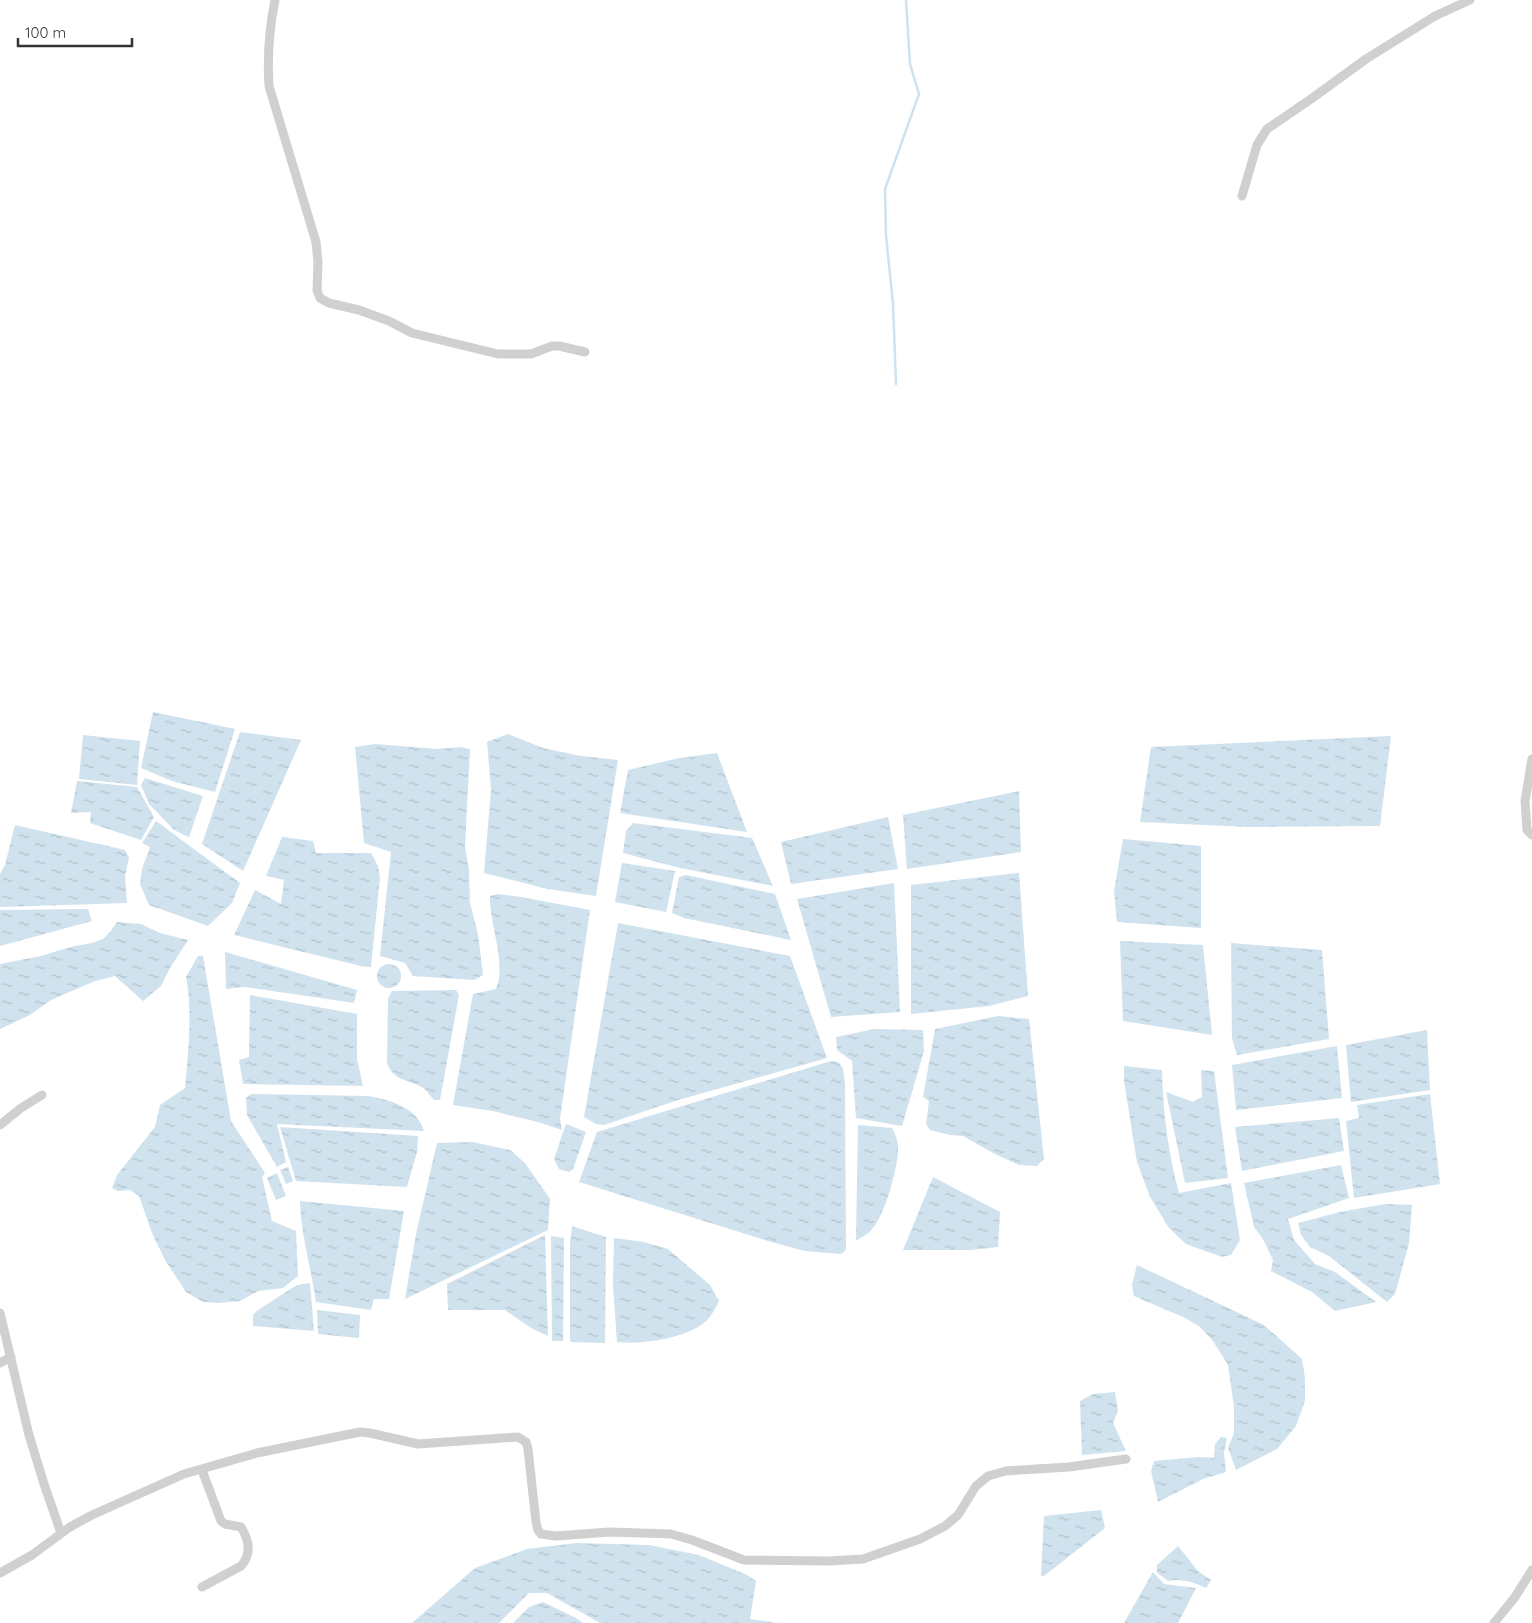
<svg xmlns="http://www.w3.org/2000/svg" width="1532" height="1623" viewBox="0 0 1532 1623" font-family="Quicksand,sans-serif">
<defs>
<pattern id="water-ripples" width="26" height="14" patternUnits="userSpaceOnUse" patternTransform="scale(1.25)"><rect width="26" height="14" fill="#cfe2ee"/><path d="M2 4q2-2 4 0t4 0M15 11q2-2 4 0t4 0" fill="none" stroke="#b2c2cd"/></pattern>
</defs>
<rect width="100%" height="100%" fill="#fff"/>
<g fill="url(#water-ripples)">
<path d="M153 712 235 729 215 792 172 781 141 768Z"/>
<path d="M240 732 301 740 243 871 202 844Z"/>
<path d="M508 734 543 748 581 756 618 760 596 896 548 889 484 873 491 789 487 742Z"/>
<path d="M83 735 140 741 137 785 79 779Z"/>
<path d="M1391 736 1380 826 1248 827 1140 822 1151 747Z"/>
<path d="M375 744 438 749 460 747 470 749 465 847 469 870 470 903 478 934 483 975 474 980 413 976 405 963 380 956 391 852 364 843 355 747Z"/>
<path d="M717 753 747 832 620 813 628 770 679 758Z"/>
<path d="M145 778 203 796 189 837 174 830 149 804 141 785Z"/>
<path d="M77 781 137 787 154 817 141 840 90 823 91 812 71 813Z"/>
<path d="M1019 791 1021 852 907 869 903 815Z"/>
<path d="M888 817 898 869 791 884 781 842Z"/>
<path d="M156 821 240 883 232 903 208 926 149 905 140 884 142 869 150 847 142 843Z"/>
<path d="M633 823 752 838 773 886 680 868 623 853 626 831Z"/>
<path d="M15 825 125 850 129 858 125 876 127 903 0 907V874L5 865Z"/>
<path d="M282 837 313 841 316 853H371L378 866 380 877 371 967 361 966 234 935 255 890 281 904 284 880 266 876Z"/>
<path d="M1123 839 1201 846V928L1117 922 1114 891Z"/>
<path d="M622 863 675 871 666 912 615 902Z"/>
<path d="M1019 873 1028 996 989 1006 911 1014V885Z"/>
<path d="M686 875 775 894 791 940 684 918 672 913 679 877Z"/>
<path d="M894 883 900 1012 831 1017 797 899Z"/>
<path d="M498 894 521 897 590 910 560 1119 562 1130 538 1122 493 1111 453 1105 473 994 496 989C507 964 489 923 490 896Z"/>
<path d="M88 909 92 921 0 946V910Z"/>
<path d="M117 922 141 924 160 933 188 940 170 968 161 986 143 1001 115 976 95 981 51 1000 30 1015 0 1029V964L41 956 70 947 92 943 103 939 110 932Z"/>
<path d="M618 923 790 956 827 1058 675 1101 604 1125 596 1124 584 1117Z"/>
<path d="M1120 941 1203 945 1212 1035 1123 1021Z"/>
<path d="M1231 943 1322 950 1329 1039 1237 1055 1232 1039Z"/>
<path d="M225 952 357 990 354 1003 245 987 226 989Z"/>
<path d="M198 956H203L231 1121 265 1173 262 1177 272 1221 296 1231 298 1276 283 1288 258 1291 240 1301 218 1303 203 1302 186 1292 165 1260 152 1233 139 1196 130 1190 118 1191 112 1188 117 1175 155 1127 160 1105 185 1088C188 1052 193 1013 186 977Z"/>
<circle cx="389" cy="976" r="12"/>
<path d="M456 990 459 995 440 1100H434C431 1097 427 1091 423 1088 409 1079 394 1082 387 1063L388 998 392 991Z"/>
<path d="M250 995 357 1014V1059L363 1086 243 1084 239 1060 249 1057Z"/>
<path d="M998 1016 1029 1019 1044 1159 1037 1166 1019 1165 995 1154 963 1136 950 1135 930 1130 926 1124 929 1101 923 1097 935 1029Z"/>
<path d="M875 1029 923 1030 924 1051 902 1126 856 1118 852 1061 837 1050 836 1037Z"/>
<path d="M1427 1030 1430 1090 1351 1102 1346 1045Z"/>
<path d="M1337 1046 1342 1098 1236 1110 1232 1065Z"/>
<path d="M831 1061 838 1062 843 1068 845 1083 846 1250 841 1254 805 1251 768 1241 579 1182 597 1132Z"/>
<path d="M1124 1066 1162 1070C1163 1113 1168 1152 1179 1193L1231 1183 1240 1240 1231 1255 1222 1257 1186 1244 1169 1228 1150 1197 1137 1162 1124 1081Z"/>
<path d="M1201 1070 1214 1071 1228 1178 1185 1183 1166 1092 1193 1102 1202 1097Z"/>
<path d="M251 1094 368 1096C390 1100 417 1107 424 1131L277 1124 286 1162 277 1167 247 1115 246 1098Z"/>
<path d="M1430 1094 1440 1184 1354 1198 1346 1121 1359 1118 1357 1105Z"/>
<path d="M1339 1118 1344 1151 1242 1171 1235 1127Z"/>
<path d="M566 1124 586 1132 573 1169 569 1172 559 1169 554 1159Z"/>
<path d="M858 1125 892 1128C896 1136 899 1142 898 1151 897 1170 885 1215 872 1229 869 1234 861 1237 856 1241Z"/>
<path d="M280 1127 418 1136 417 1152 407 1187 296 1181Z"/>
<path d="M473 1142 510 1150 525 1163 550 1199 548 1230 405 1299 416 1234 437 1143Z"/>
<path d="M1341 1165 1349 1198 1288 1219 1294 1240 1315 1264 1335 1272 1376 1302 1335 1311 1312 1292 1271 1271 1273 1260 1263 1239 1254 1227 1244 1183Z"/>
<path d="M288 1167 293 1181 286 1184 280 1170Z"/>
<path d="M277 1173 286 1196 276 1200 267 1178Z"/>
<path d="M933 1177 1000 1212 998 1247 971 1250H903Z"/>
<path d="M300 1201 404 1211 389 1299H374L371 1310 316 1302C311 1268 301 1235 300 1201Z"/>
<path d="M1385 1204 1412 1205 1409 1243 1402 1269 1395 1294 1387 1302 1329 1256 1310 1247 1301 1235 1298 1223 1340 1212Z"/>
<path d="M572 1226 606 1237 605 1343 570 1342V1243Z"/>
<path d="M545 1235 548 1336 531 1328 505 1310H448L447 1284Z"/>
<path d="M551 1236 564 1238 563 1341H552Z"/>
<path d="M614 1238 644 1242 668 1249 710 1285 719 1301C716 1307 713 1313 709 1318 693 1338 640 1345 617 1342L613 1285Z"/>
<path d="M1137 1265 1264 1325 1302 1359 1305 1378V1401L1296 1426 1277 1449 1236 1470 1228 1448 1234 1433V1407L1228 1365 1213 1341 1199 1326 1183 1317 1134 1296 1132 1285Z"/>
<path d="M310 1283 314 1331 253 1326V1315L258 1310 297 1285Z"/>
<path d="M317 1310 360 1315 359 1338 318 1334Z"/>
<path d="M1115 1392 1118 1411 1113 1423 1126 1451 1082 1455 1080 1401 1093 1394Z"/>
<path d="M1221 1437 1227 1438 1224 1452 1226 1472 1203 1479 1158 1502 1151 1471 1154 1461 1199 1457 1214 1458 1215 1444Z"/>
<path d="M1101 1510 1105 1528 1044 1576H1041L1044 1516Z"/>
<path d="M576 1543 649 1545 699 1555 747 1575 756 1581 750 1619 778 1623H600L547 1593H529L499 1623H412L475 1568 527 1549Z"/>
<path d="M1178 1546 1198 1571 1211 1580 1206 1588C1195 1583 1182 1578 1169 1581L1157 1573V1565Z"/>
<path d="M1153 1572 1164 1584 1196 1588 1178 1623H1124Z"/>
<path d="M543 1602 576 1618 583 1623H513L529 1607Z"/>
</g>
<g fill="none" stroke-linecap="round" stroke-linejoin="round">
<path stroke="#cfe2ee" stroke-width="2.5" d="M896 384 893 304 886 235 885 189 919 94 910 64 906 0"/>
<g stroke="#d0d0d0" stroke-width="9">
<path d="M275 0C269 30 267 55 269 86L316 242 318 262 317 290 320 298 329 303 359 310 389 321 412 333 498 354H531L552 346H559L585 352"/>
<path d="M1242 196 1257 145 1267 129 1311 99 1366 59 1435 16 1470 0"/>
<path d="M1532 759 1525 801 1527 830 1532 835"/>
<path d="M0 1125 21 1108 42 1095"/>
<path d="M0 1313 29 1435 44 1484 61 1533"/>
<path d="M0 1363 11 1357"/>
<path d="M202 1470 221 1521 225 1524 241 1527C249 1540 252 1554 241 1566L202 1587"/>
<path d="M0 1573 32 1555 70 1527 92 1515 184 1474 257 1453 360 1432 370 1433 418 1444 518 1437 526 1442 528 1449 536 1522 538 1530 541 1534 556 1536 610 1532 671 1534 692 1540 744 1560 829 1561 863 1559 920 1539 945 1526 958 1515 976 1486 988 1476 1006 1471 1069 1467 1126 1459"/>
<path d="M1494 1623 1515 1597 1532 1570"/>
</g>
</g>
<path d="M18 38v8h114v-8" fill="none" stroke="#333333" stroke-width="2.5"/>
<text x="25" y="38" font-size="15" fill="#333333" stroke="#ffffff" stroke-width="4" paint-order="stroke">100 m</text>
</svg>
